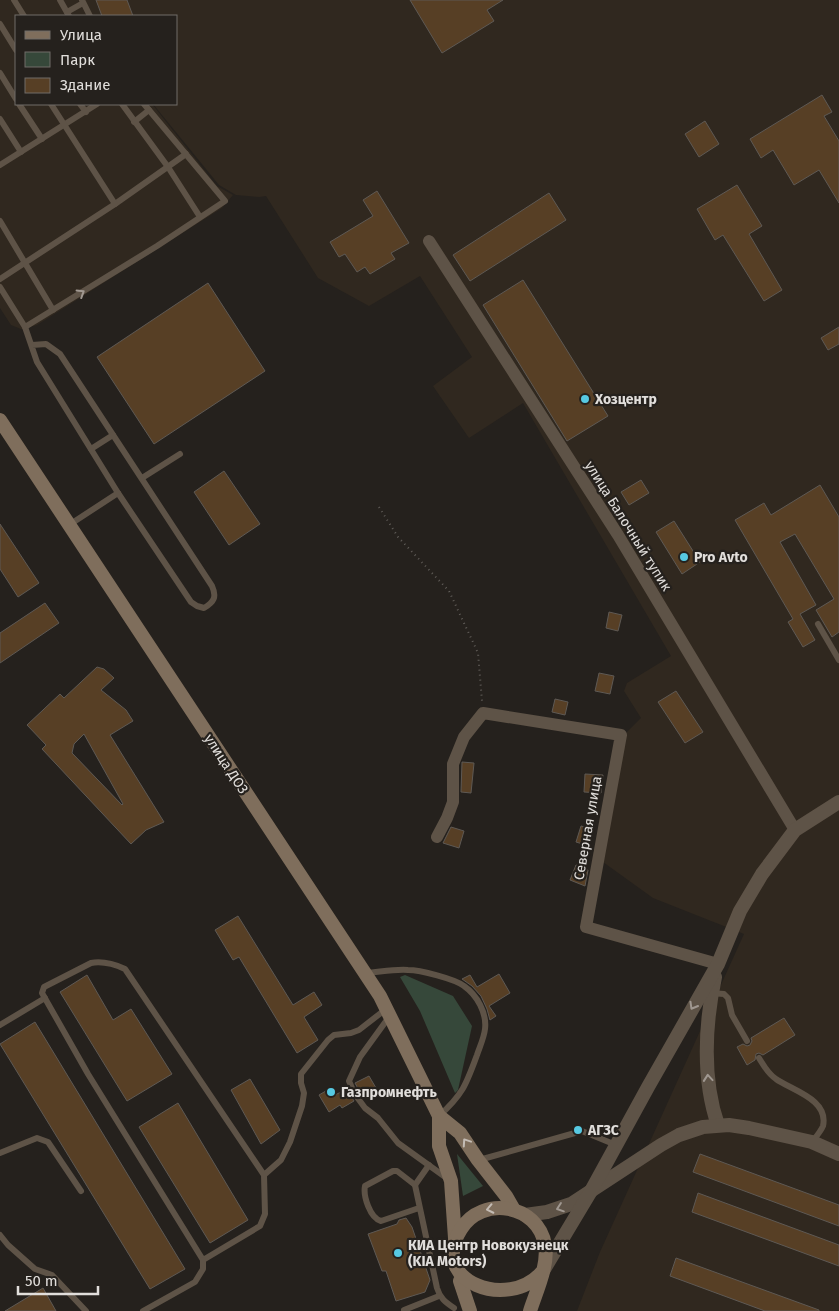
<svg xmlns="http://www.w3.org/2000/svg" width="839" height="1311" viewBox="0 0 839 1311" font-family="'Fira Sans',sans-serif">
<rect width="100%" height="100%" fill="#25211d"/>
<path fill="#30281f" d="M0 0H839V1311H577L600 1252 744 934 653 898 603 862 624 735 641 718 624 691 627 683 671 656 523 403 469 438 433 386 472 357 420 276 369 306 318 278 266 196 259 197 236 195 219 185 153 104H176V16H16V104H152L217 186 233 195 222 208 37 325 21 329 11 325 0 308Z"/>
<g fill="#36483a">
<path d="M405 975 453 996 472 1026 458 1090 455 1093 420 1011 400 977Z"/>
<path d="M457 1154 483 1186 463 1196Z"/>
</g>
<g fill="#573f25" stroke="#5e5954" fill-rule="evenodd">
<path d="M96 0H127L133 16H102Z"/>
<path d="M410 0H503L487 10 494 21 442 53Z"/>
<path d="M822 95 832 112 824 116 839 141V203L819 170 794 185 773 150 761 158 750 139Z"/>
<path d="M705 121 719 144 699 157 685 134Z"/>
<path d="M737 185 762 226 749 234 782 290 764 301 723 235 715 240 697 209Z"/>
<path d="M377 191 409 243 391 253 395 259 370 274 365 267 357 272 345 254 339 257 330 242 373 216 363 200Z"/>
<path d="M549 193 566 220 470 281 453 255Z"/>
<path d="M523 280 608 416 567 441 483 305Z"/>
<path d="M208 283 265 371 154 444 97 357Z"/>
<path d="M839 327V344L828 350 821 338Z"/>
<path d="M224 471 260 524 229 545 194 492Z"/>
<path d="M641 480 649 493 629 505 621 492Z"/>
<path d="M820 485 839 517V632L832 637 816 610 834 599 795 534 780 542 816 605 800 614 815 640 803 647 788 622 793 619 735 520 764 503 771 515Z"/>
<path d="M674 521 700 562 682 574 656 532Z"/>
<path d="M0 524 39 583 18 597 0 569Z"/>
<path d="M45 603 59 623 0 663V633Z"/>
<path d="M609 612 622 615 618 631 606 628Z"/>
<path d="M97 667 104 669 114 678 101 690 126 710 133 721 110 735 164 822 146 830 131 844 42 749 46 745 27 725 60 694 64 698ZM84 734 123 804 122 805 72 753 74 744Z"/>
<path d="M599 673 614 676 610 694 595 691Z"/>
<path d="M676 691 703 732 685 743 658 702Z"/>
<path d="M555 699 568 702 565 715 552 712Z"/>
<path d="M462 762 474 763 471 793 461 792Z"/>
<path d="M585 774 603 775 601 793 584 792Z"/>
<path d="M581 826 593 829 589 846 576 842Z"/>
<path d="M451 827 464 831 459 848 443 843Z"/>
<path d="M576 865 588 870 585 886 570 880Z"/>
<path d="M238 916 293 1005 314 992 322 1005 304 1017 318 1040 297 1053 239 957 233 960 215 930Z"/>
<path d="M499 974 510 993 489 1006 496 1016 490 1020 487 1009 481 996 472 986 462 979 470 975 477 987Z"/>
<path d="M87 975 113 1020 131 1009 172 1074 127 1101 60 992Z"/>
<path d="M784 1018 795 1035 763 1055 759 1053 756 1054 755 1060 747 1065 737 1047 743 1044 747 1046 750 1045 752 1041 751 1038Z"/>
<path d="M35 1022 185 1269 150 1289 0 1044Z"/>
<path d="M369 1076 376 1088 362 1096 355 1083Z"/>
<path d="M250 1079 280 1130 261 1144 231 1090Z"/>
<path d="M331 1088 335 1095 347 1089 354 1101 342 1108 340 1105 329 1112 319 1095Z"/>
<path d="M178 1103 248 1220 210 1243 139 1127Z"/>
<path d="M700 1154 839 1205V1226L693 1172Z"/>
<path d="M698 1193 839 1245V1266L692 1212Z"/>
<path d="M406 1218 412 1227 430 1280 425 1292 396 1301 386 1271H382L368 1234 397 1224 399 1220Z"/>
<path d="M676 1258 819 1310V1311H765L670 1276Z"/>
<path d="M43 1288 56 1311H5Z"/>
</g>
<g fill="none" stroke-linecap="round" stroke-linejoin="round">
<path stroke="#615d59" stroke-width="2" stroke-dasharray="1 4" stroke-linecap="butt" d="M379 507 398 537 449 591 478 653 482 701"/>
<g stroke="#5e5347" stroke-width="6">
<path d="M14 0 24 16"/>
<path d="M60 0 69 16"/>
<path d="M82 0 90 16"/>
<path d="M67 12 83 3"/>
<path d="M0 24 16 50"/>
<path d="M0 73 16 99"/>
<path d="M19 104 42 139"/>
<path d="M80 104 86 112"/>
<path d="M122 104 168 167 200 217"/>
<path d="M0 119 21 152"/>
<path d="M134 122 149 110"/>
<path d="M0 165 97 104"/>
<path d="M115 204 186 154"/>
<path d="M0 221 53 310"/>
<path d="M0 279 115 204 51 104"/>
<path d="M0 287 25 327 37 362 118 493 191 602 197 606 204 608C214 602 217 597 212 586L60 354 46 344 32 345"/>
<path d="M25 327 157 246 225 201 144 104"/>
<path d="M91 449 113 435"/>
<path d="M142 478 180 454"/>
<path d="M69 525 118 493"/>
<path d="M818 624 839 660"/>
<path d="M366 973C380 972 394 969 408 970 420 970 455 979 464 986 477 995 487 1013 485 1029 484 1038 480 1046 477 1055 466 1085 463 1094 439 1116"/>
<path d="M711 993 724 994 728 998 732 1015 747 1041"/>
<path d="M389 1017 360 1057 349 1081 354 1093 365 1108 378 1118 398 1143 448 1179"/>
<path d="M0 1025 45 998"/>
<path d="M759 1058C764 1066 768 1074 776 1079 791 1090 829 1099 823 1126 821 1131 816 1137 812 1142"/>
<path d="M0 1153 37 1138 48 1142 81 1191"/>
<path d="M479 1160 582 1131 616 1145"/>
<path d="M264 1175 125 969C114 964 102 961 91 963L44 987 42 993 88 1074 203 1260 260 1226 265 1214 264 1175 281 1160 290 1142 302 1106 304 1093 301 1083V1074L328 1040 334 1035 351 1033 359 1030 386 1009"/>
<path d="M415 1185 429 1165"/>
<path d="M419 1208 381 1221C370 1218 363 1196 365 1186L393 1171H397L415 1185 437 1288C440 1298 445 1302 454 1308"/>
<path d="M0 1235 8 1245 35 1269 52 1275 86 1311"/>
<path d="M404 1310 439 1296"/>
<path d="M143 1311 195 1282 203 1269V1260"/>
</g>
<g stroke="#5e5347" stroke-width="12">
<path d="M429 241 618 535 795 830"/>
<path d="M437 837 447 818 453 802V764L464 737 483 713 621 735 586 927 718 964"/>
</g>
<g stroke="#5e5347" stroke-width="14">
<path d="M715 977C705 1024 702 1079 718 1125"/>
<path d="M525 1215 547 1212 571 1204 661 1145 679 1135 703 1127 729 1125 749 1128 812 1142 839 1154"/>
<path d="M543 1271 591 1191 648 1087 718 964 740 911 762 874 795 830 839 802"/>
</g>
<g stroke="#7f6e5c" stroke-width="14">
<path d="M0 420 380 996 439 1116 460 1133 478 1160 506 1196 514 1210"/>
<path d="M439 1116V1146L451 1181 455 1238"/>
<path d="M460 1281 470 1311"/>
<path d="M530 1311C536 1292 549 1265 545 1245 538 1204 482 1195 461 1229 427 1282 509 1311 542 1272"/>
</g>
</g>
<defs><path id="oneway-chevron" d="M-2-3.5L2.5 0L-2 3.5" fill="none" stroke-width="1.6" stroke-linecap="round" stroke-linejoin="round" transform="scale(1.25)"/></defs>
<g stroke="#a09891">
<use href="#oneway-chevron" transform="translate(81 293) rotate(-32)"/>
<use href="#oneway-chevron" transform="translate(693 1006) rotate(120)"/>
<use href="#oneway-chevron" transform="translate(708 1078) rotate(-95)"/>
<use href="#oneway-chevron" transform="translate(560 1208) rotate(161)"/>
</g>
<g stroke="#c4bcb5">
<use href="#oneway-chevron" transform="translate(466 1142) rotate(-124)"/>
<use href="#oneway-chevron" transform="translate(490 1209) rotate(168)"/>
</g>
<g fill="#57c9e2" stroke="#25211d" stroke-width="2">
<circle cx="585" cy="399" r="5"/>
<circle cx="684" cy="557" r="5"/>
<circle cx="331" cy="1092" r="5"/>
<circle cx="578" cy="1130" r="5"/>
<circle cx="398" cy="1253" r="5"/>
</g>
<g text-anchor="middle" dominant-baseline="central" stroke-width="4.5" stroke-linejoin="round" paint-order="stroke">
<g font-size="14" font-weight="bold" fill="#e1dedb" stroke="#25211d" text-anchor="start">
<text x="595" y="399">Хозцентр</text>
<text x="694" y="557">Pro Аvto</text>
<text x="341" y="1092">Газпромнефть</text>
<text x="588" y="1130">АГЗС</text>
<text x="408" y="1245">КИА Центр Новокузнецк<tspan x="408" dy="16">(KIA Motors)</tspan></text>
</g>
<g font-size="14" fill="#e1dedb" stroke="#25211d">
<text transform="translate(628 526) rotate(58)">улица Балочный тупик</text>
<text transform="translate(226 764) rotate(57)">улица ДОЗ</text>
<text transform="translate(588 828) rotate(-80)">Северная улица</text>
</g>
</g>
<rect x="15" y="15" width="162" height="90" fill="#25211d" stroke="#706d69"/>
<rect x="25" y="31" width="25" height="8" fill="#7f6e5c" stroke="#706d69"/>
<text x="60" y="40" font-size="15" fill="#e1dedb">Улица</text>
<rect x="25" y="52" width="25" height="15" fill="#36483a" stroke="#706d69"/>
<text x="60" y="65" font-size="15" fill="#e1dedb">Парк</text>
<rect x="25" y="78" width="25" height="15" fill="#573f25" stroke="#706d69"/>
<text x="60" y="90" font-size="15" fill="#e1dedb">Здание</text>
<path d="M18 1286v8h80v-8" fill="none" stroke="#e1dedb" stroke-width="2.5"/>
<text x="25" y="1286" font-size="15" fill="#e1dedb" stroke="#25211d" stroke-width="4" paint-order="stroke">50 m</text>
</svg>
